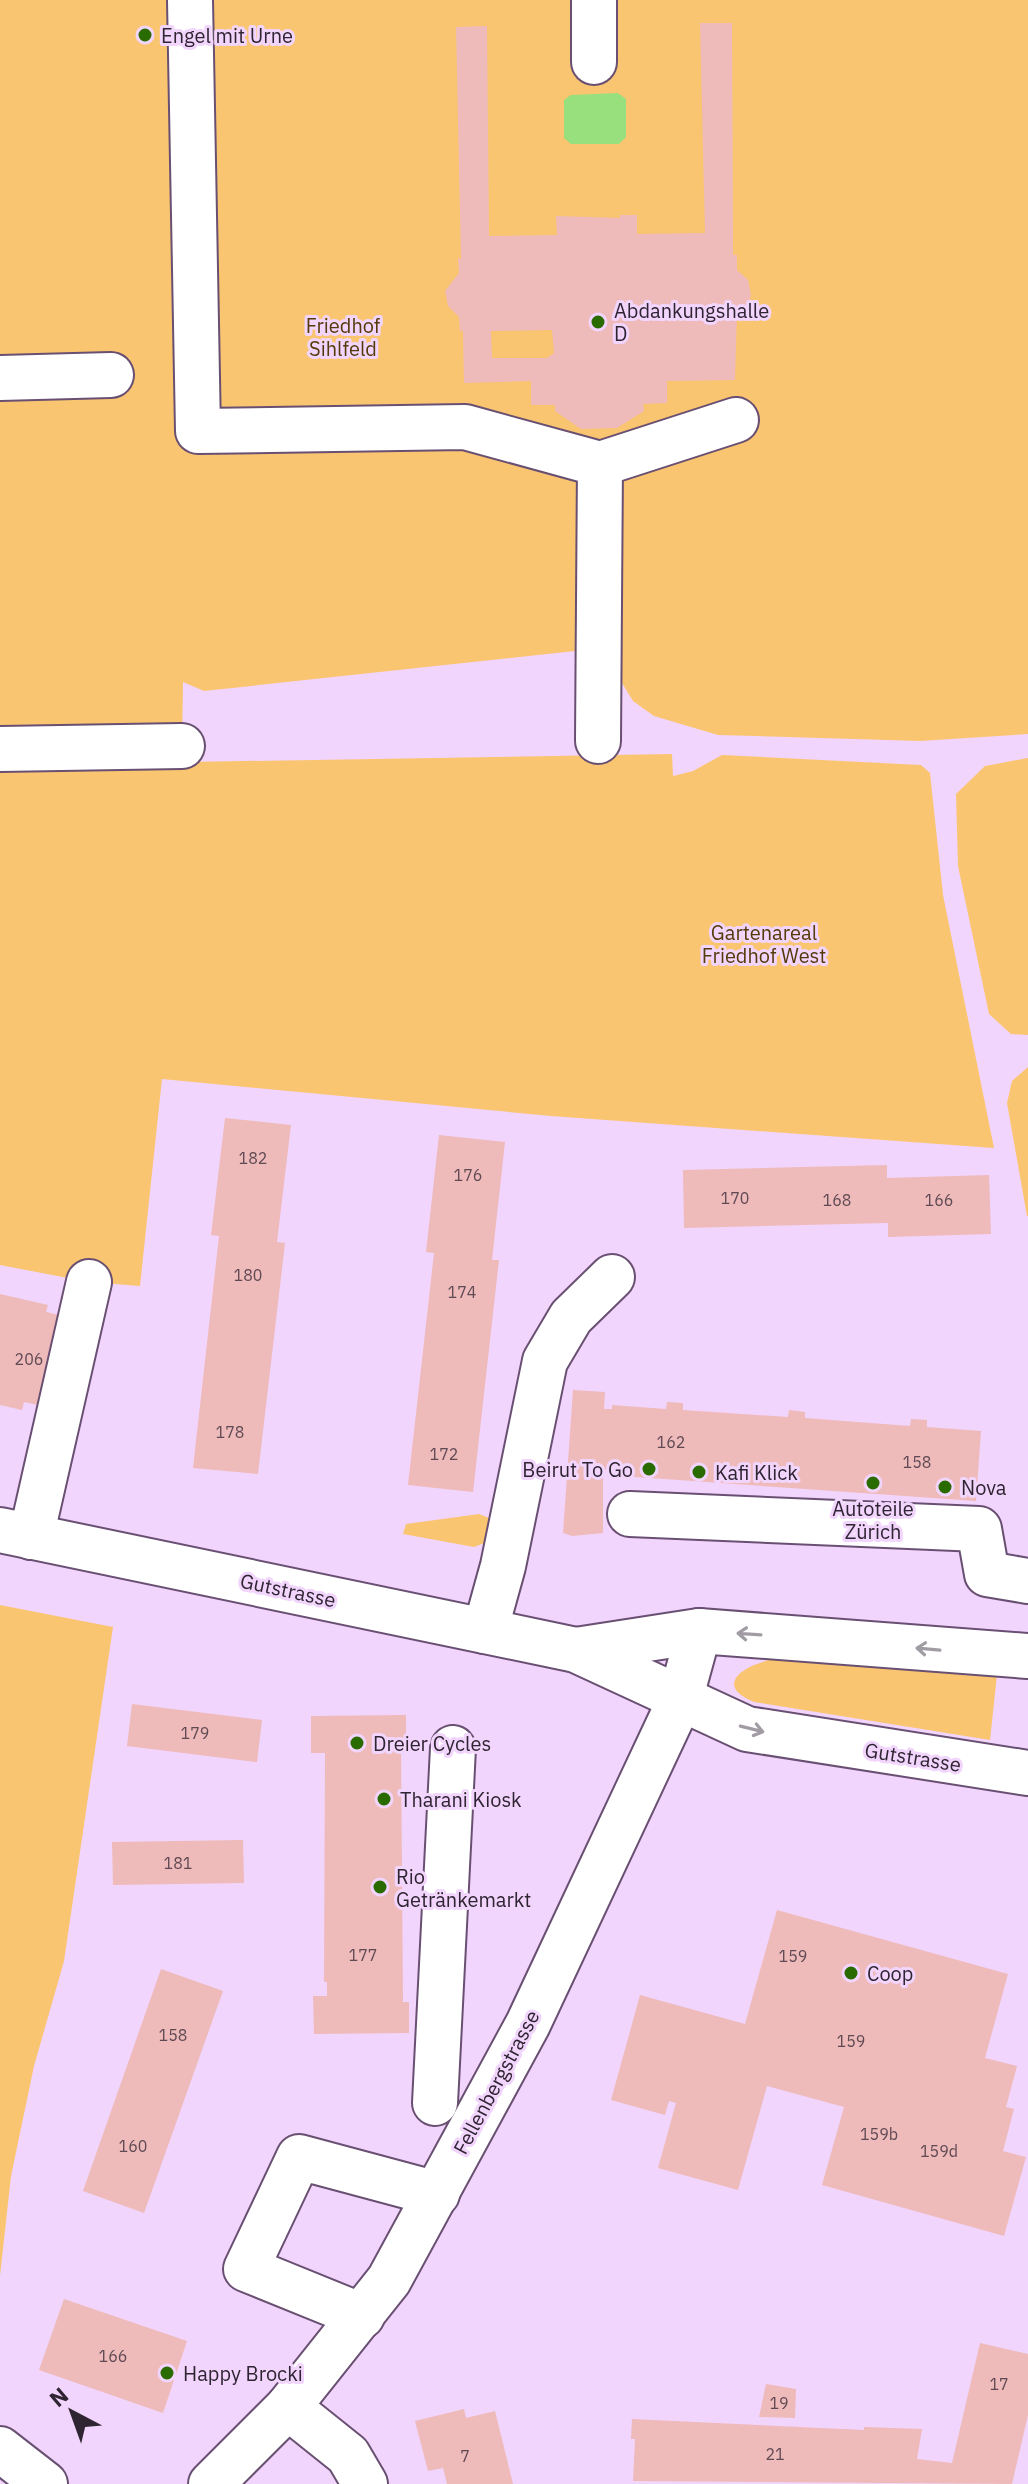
<svg xmlns="http://www.w3.org/2000/svg" width="1028" height="2484" viewBox="0 0 1028 2484" font-family="'IBM Plex Sans',sans-serif">
<rect width="100%" height="100%" fill="#f2d5fc"/>
<g fill="#fac571">
<path d="M0 0H1028V734L920 741 718 735 654 716 633 701 619 678 584 650 204 691 183 682 182 745 186 762 672 754 673 776 693 771 722 755 921 765 930 773 943 895 994 1148 551 1116 162 1079 140 1286 89 1282 0 1265Z"/>
<path d="M1028 758V1035L1011 1034 989 1014 958 866 956 794 985 766Z"/>
<path d="M1028 1067V1216H1027L1007 1103 1012 1081Z"/>
<path d="M479 1514 497 1521 487 1542 474 1547 403 1534 406 1524Z"/>
<path d="M0 1605 113 1627 64 1961 34 2066 11 2176 0 2276Z"/>
<path d="M774 1659 997 1675 990 1740 754 1702C711 1684 747 1664 774 1659Z"/>
</g>
<path fill="#98df7e" d="M618 93 626 99V137L619 144H571L564 138V100L571 95Z"/>
<g fill="#eebaba" fill-rule="evenodd">
<path d="M700 23H732L733 255H737V270L748 280 751 295 749 303 737 313 735 380 667 381V403L643 404 644 411 617 428 581 429 555 411V405H531V381L464 383 463 331H460L459 317 448 306 445 291 459 273 458 258 461 259 456 27 487 26 489 236 557 235 556 216 620 218V215H637V234L705 233ZM552 330 554 353 547 358H492L491 331Z"/>
<path d="M225 1118 291 1125 277 1242 285 1243 258 1474 193 1468 219 1236 211 1235Z"/>
<path d="M439 1135 505 1142 492 1260H499L473 1492 408 1485 434 1253 426 1252Z"/>
<path d="M887 1165V1178L989 1175 991 1234 888 1237V1223L684 1228 683 1170Z"/>
<path d="M0 1294 48 1305 46 1312 68 1317 47 1407 24 1402 22 1410 0 1405Z"/>
<path d="M573 1390 605 1392 604 1409H612V1405L666 1409 667 1402 683 1403V1410L788 1417 789 1410 805 1412V1418L910 1426 911 1419 927 1420V1427L981 1431 976 1501 607 1475V1470L603 1469V1533L572 1536 563 1533Z"/>
<path d="M132 1704 262 1720 257 1762 127 1746Z"/>
<path d="M406 1715V1745H401L403 2002H409V2033L314 2034 313 1996H327V1982H324L325 1753H311V1716Z"/>
<path d="M243 1840 244 1883 113 1885 112 1842Z"/>
<path d="M777 1910 1008 1974 985 2058 1017 2066 1006 2107 1014 2109 1003 2151 1026 2157 1004 2236 822 2185 844 2107 767 2086 738 2190 658 2168 676 2103 669 2101 665 2115 611 2100 640 1995 745 2024Z"/>
<path d="M161 1969 223 1991 144 2213 83 2191Z"/>
<path d="M64 2299 187 2341 163 2413 39 2370Z"/>
<path d="M980 2343 1028 2354V2415L1012 2484 633 2481 635 2439H631L632 2419 864 2430V2427L922 2429 917 2459 952 2463Z"/>
<path d="M766 2384 796 2389 795 2418 759 2417Z"/>
<path d="M464 2409 466 2418 495 2411 513 2484H447L443 2468 428 2471 415 2421Z"/>
</g>
<g fill="none" stroke-linecap="round" stroke-linejoin="round">
<defs>
<g id="minor">
<path d="M190 0 198 431 465 427 600 464 598 741"/>
<path d="M594 62V0"/>
<path d="M0 378 111 375"/>
<path d="M600 464 736 420"/>
<path d="M0 749 182 746"/>
<path d="M630 1514 979 1529 987 1574 1028 1581"/>
<path d="M31 1537 89 1282"/>
<path d="M485 1631 503 1566 545 1361 571 1317 612 1277"/>
<path d="M435 2103 453 1748"/>
<path d="M362 2316 246 2269 299 2157 437 2194"/>
<path d="M288 2407 348 2455 365 2484"/>
<path d="M0 2449 45 2484"/>
<path d="M211 2484 288 2407 389 2280 528 2024 680 1700 699 1631"/>
</g>
<g id="major">
<path d="M0 1530 576 1650 747 1729 1028 1773"/>
<path d="M576 1650 699 1631 1028 1656"/>
</g>
</defs>
<use href="#minor" stroke="#695072" stroke-width="48"/>
<use href="#major" stroke="#695072" stroke-width="48"/>
<use href="#minor" stroke="#fff" stroke-width="44"/>
<use href="#major" stroke="#fff" stroke-width="44"/>
</g>
<defs><path id="oneway-shaft" d="M-6 0H5M1.5-3L5.5 0L1.5 3" fill="none" stroke-width="1.6" stroke-linecap="round" stroke-linejoin="round" transform="scale(2)"/></defs>
<g stroke="#a19ca3">
<use href="#oneway-shaft" transform="translate(749 1634) rotate(-176)"/>
<use href="#oneway-shaft" transform="translate(928 1649) rotate(-175)"/>
<use href="#oneway-shaft" transform="translate(752 1729) rotate(14)"/>
</g>
<g fill="#2a6b00" stroke="#f2d5fc" stroke-width="3">
<circle cx="145" cy="35" r="8"/>
<circle cx="598" cy="322" r="8"/>
<circle cx="649" cy="1469" r="8"/>
<circle cx="699" cy="1472" r="8"/>
<circle cx="873" cy="1483" r="8"/>
<circle cx="945" cy="1487" r="8"/>
<circle cx="357" cy="1743" r="8"/>
<circle cx="384" cy="1799" r="8"/>
<circle cx="380" cy="1887" r="8"/>
<circle cx="851" cy="1973" r="8"/>
<circle cx="167" cy="2373" r="8"/>
</g>
<g text-anchor="middle" dominant-baseline="central" stroke-width="6" stroke-linejoin="round" paint-order="stroke">
<g font-size="16" fill="#5f4a54">
<text x="253" y="1158">182</text>
<text x="468" y="1175">176</text>
<text x="735" y="1198">170</text>
<text x="837" y="1200">168</text>
<text x="939" y="1200">166</text>
<text x="248" y="1275">180</text>
<text x="462" y="1292">174</text>
<text x="29" y="1359">206</text>
<text x="230" y="1432">178</text>
<text x="671" y="1442">162</text>
<text x="444" y="1454">172</text>
<text x="917" y="1462">158</text>
<text x="195" y="1733">179</text>
<text x="178" y="1863">181</text>
<text x="363" y="1955">177</text>
<text x="793" y="1956">159</text>
<text x="173" y="2035">158</text>
<text x="851" y="2041">159</text>
<text x="879" y="2134">159b</text>
<text x="133" y="2146">160</text>
<text x="939" y="2151">159d</text>
<text x="113" y="2356">166</text>
<text x="999" y="2384">17</text>
<text x="779" y="2403">19</text>
<text x="775" y="2454">21</text>
<text x="465" y="2456">7</text>
</g>
<g font-size="20" fill="#2f2432" stroke="#f2d5fc" text-anchor="start">
<text x="161" y="35">Engel mit Urne</text>
<text x="614" y="310">Abdankungshalle<tspan x="614" dy="23">D</tspan></text>
<text x="633" y="1469" text-anchor="end">Beirut To Go</text>
<text x="715" y="1472">Kafi Klick</text>
<text x="961" y="1487">Nova</text>
<text x="873" y="1508" text-anchor="middle">Autoteile<tspan x="873" dy="23">Zürich</tspan></text>
<text x="373" y="1743">Dreier Cycles</text>
<text x="400" y="1799">Tharani Kiosk</text>
<text x="396" y="1876">Rio<tspan x="396" dy="23">Getränkemarkt</tspan></text>
<text x="867" y="1973">Coop</text>
<text x="183" y="2373">Happy Brocki</text>
</g>
<g font-size="20" fill="#543a08" stroke="#f2d5fc">
<text x="343" y="325">Friedhof<tspan x="343" dy="23">Sihlfeld</tspan></text>
<text x="764" y="932">Gartenareal<tspan x="764" dy="23">Friedhof West</tspan></text>
</g>
<g font-size="20" fill="#2f2432" stroke="#f2d5fc">
<text transform="translate(288 1590) rotate(12)">Gutstrasse</text>
<text transform="translate(913 1757) rotate(9)">Gutstrasse</text>
<text transform="translate(496 2082) rotate(-62)">Fellenbergstrasse</text>
</g>
</g>
<g transform="translate(72 2412) rotate(319)" stroke="#f2d5fc" stroke-width="6" paint-order="stroke">
<path d="M0-6L14 30L0 20L-14 30Z" fill="#2f2432"/>
<text y="-12" font-size="22" font-weight="bold" text-anchor="middle" fill="#2f2432">N</text>
</g>
</svg>
